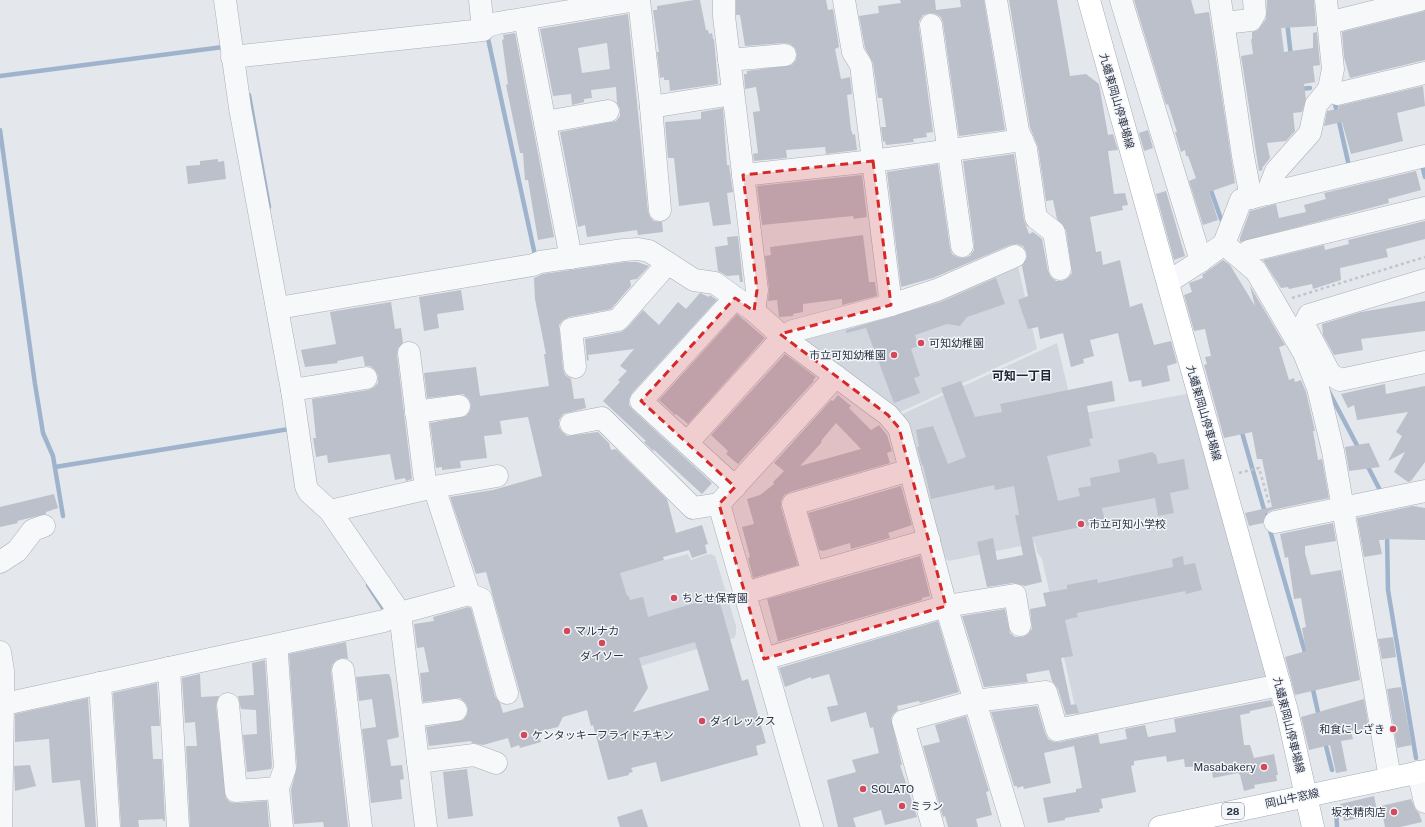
<svg xmlns="http://www.w3.org/2000/svg" width="1425" height="827" viewBox="0 0 1425 827" font-family="'Public Sans','Noto Sans JP',sans-serif">
<rect width="100%" height="100%" fill="#e4e7ec"/>
<g fill="#d2d6de">
<path d="M1017 262 1037 349 896 414 798 336Z"/>
<path d="M1057 343 1074 415 1192 393 1273 682 1078 720 1042 559 1037 552 1035 543 949 561 943 557 898 416Z"/>
<path d="M688 554 691 560 705 555 711 554 715 556 736 626V634L734 638 641 666 615 573Z"/>
</g>
<g fill="none" stroke-linecap="round" stroke-linejoin="round">
<g stroke="#9fb4cc" stroke-width="4.5">
<path d="M1287 22 1291 56"/>
<path d="M487 34 535 255"/>
<path d="M0 76 223 47"/>
<path d="M1299 89 1310 88"/>
<path d="M249 95 269 207"/>
<path d="M1335 104 1349 166H1351"/>
<path d="M0 130 35 384 43 433 53 456 63 516"/>
<path d="M1423 169 1425 177"/>
<path d="M1209 185 1221 219"/>
<path d="M1328 390 1359 449"/>
<path d="M1241 429 1306 656"/>
<path d="M1367 465 1382 494"/>
<path d="M55 467 289 429"/>
<path d="M1387 534 1388 590 1416 758"/>
<path d="M368 585 387 614"/>
<path d="M1312 685 1319 717"/>
<path d="M1325 742 1332 770"/>
<path d="M1336 809 1337 827"/>
</g>
</g>
<g fill="#bbc0ca" fill-rule="evenodd">
<path d="M694 0H700L706 30H708L709 34 712 33 713 39H714L718 84 670 91 669 80H664V77L660 78 657 52H659L653 10H657V6Z"/>
<path d="M736 0H826L828 10 833 9 839 47 835 49 841 79 850 77 852 94 847 95 851 130 853 135 855 134 857 150 826 154 825 147 786 150 787 158 754 161 753 154 758 153 753 112 760 111 756 87 745 89 744 74H747V71L792 65 796 60 797 54 795 48 790 44 784 43 745 46 740 15H736Z"/>
<path d="M900 0H935L936 10 961 7 960 0H984L1005 130 959 136 943 23 941 17 936 14 930 13 923 15 919 21V27L933 132 926 133 927 137 913 139 914 142 886 145 885 141 883 142 881 127H886L882 98H878L873 63 865 48 859 16 879 13 878 6 901 3Z"/>
<path d="M1009 0H1057L1070 76 1086 74 1099 84 1108 135 1113 134 1118 150 1108 151 1114 194 1125 193 1128 205 1122 206 1123 210 1090 217 1096 252 1101 251 1103 265 1120 260 1130 307 1142 303 1154 345 1171 341 1177 363 1167 366 1170 381 1142 387 1141 380 1129 382 1118 333 1090 340 1094 356 1083 359 1084 363 1071 367 1063 333 1040 339 1038 327 1028 329 1018 300 1028 296 1022 266 1027 257 1026 251 1023 246 1017 244 1010 245 933 278 901 287 887 172 938 164 950 248 952 254 957 257 963 258 970 256 974 250V244L963 161 1014 154 1024 220 1029 234 1033 232 1042 239 1048 271 1051 277 1056 281H1062L1068 278 1072 273 1066 230 1057 219 1053 200 1046 201 1038 147 1030 127Z"/>
<path d="M1134 0H1191L1195 14 1209 12 1235 183 1209 192 1218 220 1203 225 1189 181 1196 178 1188 156H1186L1185 150 1181 152 1175 132H1177L1168 104 1166 105Z"/>
<path d="M1267 0H1314L1316 26 1281 28 1284 52 1313 48V33L1317 32 1320 65 1313 66 1315 82 1304 84 1306 99 1302 112 1293 113 1295 131 1286 141 1267 143 1270 158 1262 168 1263 170 1259 171 1241 56 1253 54 1251 39H1252V32L1258 30 1266 19Z"/>
<path d="M1425 11V60L1350 78 1344 57 1342 32Z"/>
<path d="M628 14 648 211 650 217 654 221 662 222 663 232 638 235 637 230 587 237 585 225 578 227 560 132 616 121 620 116V109L617 103 616 87 591 90 592 98 584 99V102L572 105 571 94 553 96 540 29ZM607 43 610 69 582 73 578 48Z"/>
<path d="M515 33 554 237 538 240 528 180H525L523 153H520L506 85 508 84 502 40 504 39 503 35Z"/>
<path d="M1423 86 1425 106 1397 113 1403 141 1351 154 1342 122 1324 126 1327 111 1339 109 1338 106Z"/>
<path d="M723 108 727 165H729L733 192 727 193 731 224 713 226 709 202 679 206 674 158H668L665 122 701 119V112Z"/>
<path d="M1148 130 1153 148 1144 151 1139 133Z"/>
<path d="M218 159V162L224 161 226 179 188 184 186 166 200 165V161Z"/>
<path d="M1416 171 1421 190 1388 199 1389 203 1240 242V238L1250 211 1276 204 1279 218 1306 212 1304 205 1326 199 1324 193Z"/>
<path d="M862 175 867 217 854 219 853 216 762 225 757 186Z"/>
<path d="M1166 191 1185 256 1174 260 1156 194Z"/>
<path d="M1425 221V239L1386 249 1388 257 1340 268 1341 280 1313 289 1312 284 1289 289 1288 287 1281 288 1263 260 1324 245 1325 250 1349 244 1348 240Z"/>
<path d="M863 235 869 282H875L877 296 842 305V299L803 304V312L793 314V316L779 317 777 300 768 301 769 289 765 256 771 255 770 247Z"/>
<path d="M738 236 743 282H740L739 275 727 276 718 271 715 247 728 245 727 237Z"/>
<path d="M1223 260 1230 265 1255 306 1250 286 1285 345 1279 347 1289 380 1294 378 1295 382 1301 380 1306 392 1315 431H1313L1318 460 1322 459 1329 498 1272 510 1266 513 1263 523 1249 526 1245 513 1272 507 1262 459H1257L1252 432 1224 438 1204 365 1207 364 1205 357 1211 356 1205 329 1194 331 1184 295 1192 292 1189 283 1203 278 1202 275Z"/>
<path d="M625 262H637L649 266 637 279 630 280 631 286 611 309 569 317 563 320 559 325 563 369 565 375 571 379 574 399 584 398 586 408 563 414 559 420V427L562 432 567 436 598 432 609 443 611 450 616 449 667 499 676 533 702 525 708 544 705 545 707 553 692 558 689 550 663 557 664 560 620 573 627 596 628 595 630 600 643 597 648 617 718 596 742 681 748 679 766 743 756 746 758 755 661 782 656 762 631 768 633 772 629 773V775L608 780 593 725 591 726 587 710 563 717 558 727 537 732 541 742 520 748 519 745 511 748 508 738 483 745 472 743 471 741 429 746 426 727 463 720 467 715 468 709 466 703 460 698 423 702 420 673 429 672 424 647 417 648 414 624 434 621 433 617 468 607 471 608 495 696 500 703 503 713 524 707 486 572 476 574 450 497 493 490 542 476 528 417 500 421 502 434 484 436 487 458 460 461 461 468 442 470V467L436 468 430 423 466 416 470 411 471 405 469 399 463 394 427 398 424 373 476 367 480 396 549 386 544 354H546L535 299 534 278 543 274ZM695 642 709 690 633 712 648 688 639 658Z"/>
<path d="M996 278 1005 304 967 317 960 326 947 324 915 335 918 346 911 349 920 376 914 378 920 393 894 403 866 328 846 333V330L941 302Z"/>
<path d="M461 290 464 310 437 314 439 328 424 331 419 297Z"/>
<path d="M700 293 709 297 710 295 717 300 632 393 629 399V405L633 410 712 483 702 494 653 449 654 452 644 442 646 441 603 401 620 382 618 380 627 371 620 366 634 349 588 355 589 360 587 361 585 339 621 332 627 328 643 310 659 325 678 302 686 309Z"/>
<path d="M1425 301V331L1361 339 1363 350 1334 355 1323 335 1322 324 1361 312Z"/>
<path d="M391 302 395 329 401 328 403 343 398 348 397 355 412 479 406 481 405 478 395 480 390 454 328 463 327 455 316 457 313 438H316L312 399 368 390 374 387 378 383V376L375 370 370 366H365L363 356 337 361 338 363 305 367 301 350 336 344 330 312Z"/>
<path d="M737 314 765 338 688 424 676 414 675 415 659 400Z"/>
<path d="M785 354 816 377 813 380 814 381 738 464 726 454 728 451 711 435Z"/>
<path d="M961 381 975 417 1002 412 1000 404 1112 381 1115 401 1087 406 1093 438 1089 439 1091 446 1047 456 1058 501 1080 496 1078 488 1091 486 1090 478 1120 472 1118 460 1152 452 1156 455 1158 464 1184 459 1189 489 1170 493 1174 513 1158 516 1155 498 1102 508 1105 522 1032 537 1042 582 1025 586 1013 583 987 587 977 542 993 538 997 560 1023 555 1015 515H1019L1014 486 995 490 994 485 931 499 923 465H922L917 447H919L916 430 933 426 948 464 966 457 941 388Z"/>
<path d="M1385 384 1386 394 1425 386V462L1411 481 1408 482 1394 472 1405 452 1388 461 1402 436 1396 432 1408 412 1357 420 1354 405 1348 408 1341 394Z"/>
<path d="M838 395 851 406 849 408 871 430 879 425 887 435 892 451 887 453 890 463 790 492 784 495 781 501V507L798 565 753 578 748 558 750 557 742 527 754 524 747 499 760 495 774 484 773 482 784 471 774 463 831 400 833 401ZM836 423 861 449 800 466 822 442 821 441Z"/>
<path d="M1369 443 1380 467 1349 471 1345 447Z"/>
<path d="M901 486 912 525 888 533 890 538 851 549 850 543 823 551 819 550 808 513Z"/>
<path d="M54 494 58 508 46 512V514L17 521 18 523 0 527V507Z"/>
<path d="M1413 506 1425 508V540L1384 539V540H1379L1382 554 1364 557 1357 518Z"/>
<path d="M1333 523 1336 541 1305 546V553L1311 575 1341 570 1360 680 1295 695 1285 657 1306 651 1302 628 1306 627 1301 598 1294 599 1288 557 1285 558 1280 534Z"/>
<path d="M920 556 930 596 922 598V600L773 643 778 641 767 599Z"/>
<path d="M1183 556 1184 565 1195 563 1202 590 1186 594 1185 591 1077 613 1078 617 1065 620 1073 656 1061 658 1071 705 1076 704 1079 713 1066 715 1058 689 1052 681 1049 670 1026 674 1028 682 984 687 962 616 1005 609 1010 633 1015 637H1022L1028 634 1032 629 1030 609 1046 606 1043 593 1067 589V585L1097 579 1098 583 1173 567 1172 559Z"/>
<path d="M938 621 959 692 920 703 919 701 897 706 898 710 894 713 891 718 902 765H900L917 817 885 825 881 810 853 818 856 827H838L827 780 856 772 852 760 879 753 873 727 870 728 866 712 831 722 827 707 838 705 829 674 811 679V677L785 687 779 668Z"/>
<path d="M1393 637 1396 657 1382 659 1378 639Z"/>
<path d="M346 642 348 659 342 658 336 660 332 665 331 671 348 827H324L323 822 294 824 291 790 297 767 289 654Z"/>
<path d="M265 660 272 766 271 769 247 772 243 735 257 734 256 710 241 709 238 696 254 695 252 663Z"/>
<path d="M200 674 201 697 219 696 216 705 226 798 230 802 236 803 267 801 269 827H190L186 746H197L195 722 185 723 182 678Z"/>
<path d="M386 674H389L391 679 399 737 387 740 391 766 402 765 404 779 400 780 402 799 371 803 362 729 376 727 372 699 359 701 356 677Z"/>
<path d="M157 683 160 726H151L153 759H162L165 821H163V819L138 820 139 827H121L113 693Z"/>
<path d="M1401 687 1412 745 1397 748 1387 689Z"/>
<path d="M88 698 96 827H85L80 780 52 783 49 739 15 742V714Z"/>
<path d="M1364 699 1369 728 1351 731 1353 739 1341 741 1347 771 1336 773 1330 745 1309 750 1301 717Z"/>
<path d="M1271 700 1273 706 1250 711V713L1240 715 1244 745H1250L1254 758 1274 754 1278 775H1276L1277 781 1254 785 1255 788 1244 791 1240 775 1238 773 1213 778 1211 766 1185 767 1184 759 1167 762 1166 756 1134 761V765L1131 766 1136 792 1101 799 1103 808 1099 809 1100 812 1065 818V820L1048 823 1043 798 1076 792V789L1082 788 1074 746 1044 753 1051 783 1024 789 1023 786 1017 788V786H1014L991 712 1037 706 1045 733 1048 739 1054 742H1059L1098 734 1100 744 1127 739 1125 729 1145 725 1148 737 1176 732 1174 719Z"/>
<path d="M966 716 989 791 986 792 992 815 976 819 978 827H948L945 816 943 817 923 746 940 742 935 725Z"/>
<path d="M30 765 36 786 15 791 14 766Z"/>
<path d="M467 769 473 816 448 819 443 772Z"/>
<path d="M1374 796 1378 815 1344 821 1340 804Z"/>
<path d="M1411 799 1416 810 1419 813 1422 822 1400 827H1385L1381 806Z"/>
<path d="M642 809 648 827H620L617 817Z"/>
</g>
<g fill="none" stroke-linecap="round" stroke-linejoin="round">
<defs>
<g id="minor">
<path d="M225 0 240 108 292 390 306 486 309 492 330 511 400 613 426 827"/>
<path d="M639 0 651 107 733 94"/>
<path d="M724 0V16L757 290 754 311"/>
<path d="M844 0 853 52 861 65 891 305"/>
<path d="M996 0 1018 131 1026 149 1036 218 1054 232 1060 269"/>
<path d="M1121 0 1201 261"/>
<path d="M1220 0 1243 156 1251 198"/>
<path d="M525 19 571 258"/>
<path d="M1224 23 1251 20 1255 13 1254 0"/>
<path d="M1328 23 1420 0"/>
<path d="M931 25 962 246"/>
<path d="M483 27 498 23 636 0"/>
<path d="M232 57 483 30 480 0"/>
<path d="M729 60 785 55"/>
<path d="M1329 89 1337 94 1425 73"/>
<path d="M651 107 660 210"/>
<path d="M545 122 608 111"/>
<path d="M743 175 873 161 1022 140"/>
<path d="M1267 194 1276 171 1310 133 1316 105 1329 89 1333 69 1326 0"/>
<path d="M1224 244 1256 271 1304 353 1318 388 1333 451 1390 778"/>
<path d="M1243 258 1249 251 1425 208"/>
<path d="M1425 280 1309 315 1304 325 1330 374 1340 380 1425 362"/>
<path d="M1168 282 1196 264 1224 244 1241 200 1425 156"/>
<path d="M735 298 641 401 735 487"/>
<path d="M278 308 533 265 540 262 624 250 638 249 649 251 694 280 715 283 754 311 783 337 888 415 899 428 946 606 1013 827"/>
<path d="M409 353 426 489"/>
<path d="M575 367 571 329 618 320 668 263"/>
<path d="M292 390 366 378"/>
<path d="M416 412 459 406"/>
<path d="M571 424 602 418 693 508 719 504"/>
<path d="M687 443 783 337 793 331 891 305 937 290 1015 256"/>
<path d="M434 487 497 476"/>
<path d="M330 511 434 487 469 594 481 599 507 693"/>
<path d="M1275 522 1425 491"/>
<path d="M0 562 17 551 33 530 44 526"/>
<path d="M813 573 929 540"/>
<path d="M745 593 813 573 793 504 910 470"/>
<path d="M0 652 3 671V704L1 827"/>
<path d="M277 655 285 768 278 788 282 827"/>
<path d="M764 659 946 606 1015 595 1020 625"/>
<path d="M169 668 178 827"/>
<path d="M343 670 361 827"/>
<path d="M100 683 109 827"/>
<path d="M228 704 236 791 278 788"/>
<path d="M0 705 384 621 400 613 469 594"/>
<path d="M413 716 456 710"/>
<path d="M418 762 474 755 496 763"/>
<path d="M1418 772 1425 802"/>
<path d="M812 827 719 504 836 376"/>
<path d="M933 827 903 721 975 701 1046 692 1057 730 1280 685"/>
</g>
<g id="major">
<path d="M1089 0 1287 711 1313 827"/>
<path d="M1160 827 1425 771"/>
</g>
</defs>
<use href="#minor" stroke="#a9aeb7" stroke-width="23"/>
<use href="#major" stroke="#a3abb8" stroke-width="23"/>
<g stroke="#c2c5cb" stroke-width="2.5" stroke-dasharray="3 3" stroke-linecap="butt">
<path d="M1292 298 1425 257"/>
<path d="M1239 473 1259 468 1270 506"/>
</g>
<use href="#minor" stroke="#f7f8fa" stroke-width="22"/>
<use href="#major" stroke="#fff" stroke-width="22"/>
</g>
<path fill="#d62828" fill-opacity="0.2" stroke="#d62828" stroke-width="3" stroke-dasharray="8 5" stroke-linejoin="round" d="M873 161 891 305 780 334 888 415 899 428 946 606 764 659 719 504 735 487 641 401 735 298 754 311 757 290 743 175Z"/>
<g fill="#d1495b" stroke="#f4f6f9" stroke-width="1.5">
<circle cx="921" cy="343" r="4"/>
<circle cx="894" cy="355" r="4"/>
<circle cx="1081" cy="524" r="4"/>
<circle cx="674" cy="598" r="4"/>
<circle cx="567" cy="631" r="4"/>
<circle cx="602" cy="643" r="4"/>
<circle cx="702" cy="721" r="4"/>
<circle cx="1393" cy="729" r="4"/>
<circle cx="524" cy="735" r="4"/>
<circle cx="1264" cy="767" r="4"/>
<circle cx="863" cy="789" r="4"/>
<circle cx="902" cy="806" r="4"/>
<circle cx="1394" cy="812" r="4"/>
</g>
<g text-anchor="middle" dominant-baseline="central" stroke-width="3" stroke-linejoin="round" paint-order="stroke">
<rect fill="#f4f6f9" stroke="#676e7b" stroke-width="1" x="1222" y="803" width="22" height="16" rx="3"/>
<g font-size="10" font-weight="bold" fill="#2b3445">
<text x="1233" y="811">28</text>
</g>
<g font-size="11" fill="#2b3445" stroke="#f4f6f9">
<text transform="translate(1117 101) rotate(74)">九蟠東岡山停車場線</text>
<text transform="translate(1204 413) rotate(74)">九蟠東岡山停車場線</text>
<text transform="translate(1289 725) rotate(76)">九蟠東岡山停車場線</text>
<text transform="translate(1292 798) rotate(-12)">岡山牛窓線</text>
</g>
<g font-size="11" fill="#2b3445" stroke="#f4f6f9" text-anchor="start">
<text x="929" y="343">可知幼稚園</text>
<text x="886" y="355" text-anchor="end">市立可知幼稚園</text>
<text x="1089" y="524">市立可知小学校</text>
<text x="682" y="598">ちとせ保育園</text>
<text x="575" y="631">マルナカ</text>
<text x="602" y="656" text-anchor="middle">ダイソー</text>
<text x="710" y="721">ダイレックス</text>
<text x="1385" y="729" text-anchor="end">和食にしざき</text>
<text x="532" y="735">ケンタッキーフライドチキン</text>
<text x="1256" y="767" text-anchor="end">Masabakery</text>
<text x="871" y="789">SOLATO</text>
<text x="910" y="806">ミラン</text>
<text x="1386" y="812" text-anchor="end">坂本精肉店</text>
</g>
<g font-size="12" font-weight="bold" fill="#1d2536" stroke="#f4f6f9">
<text x="1022" y="376">可知一丁目</text>
</g>
</g>
</svg>
